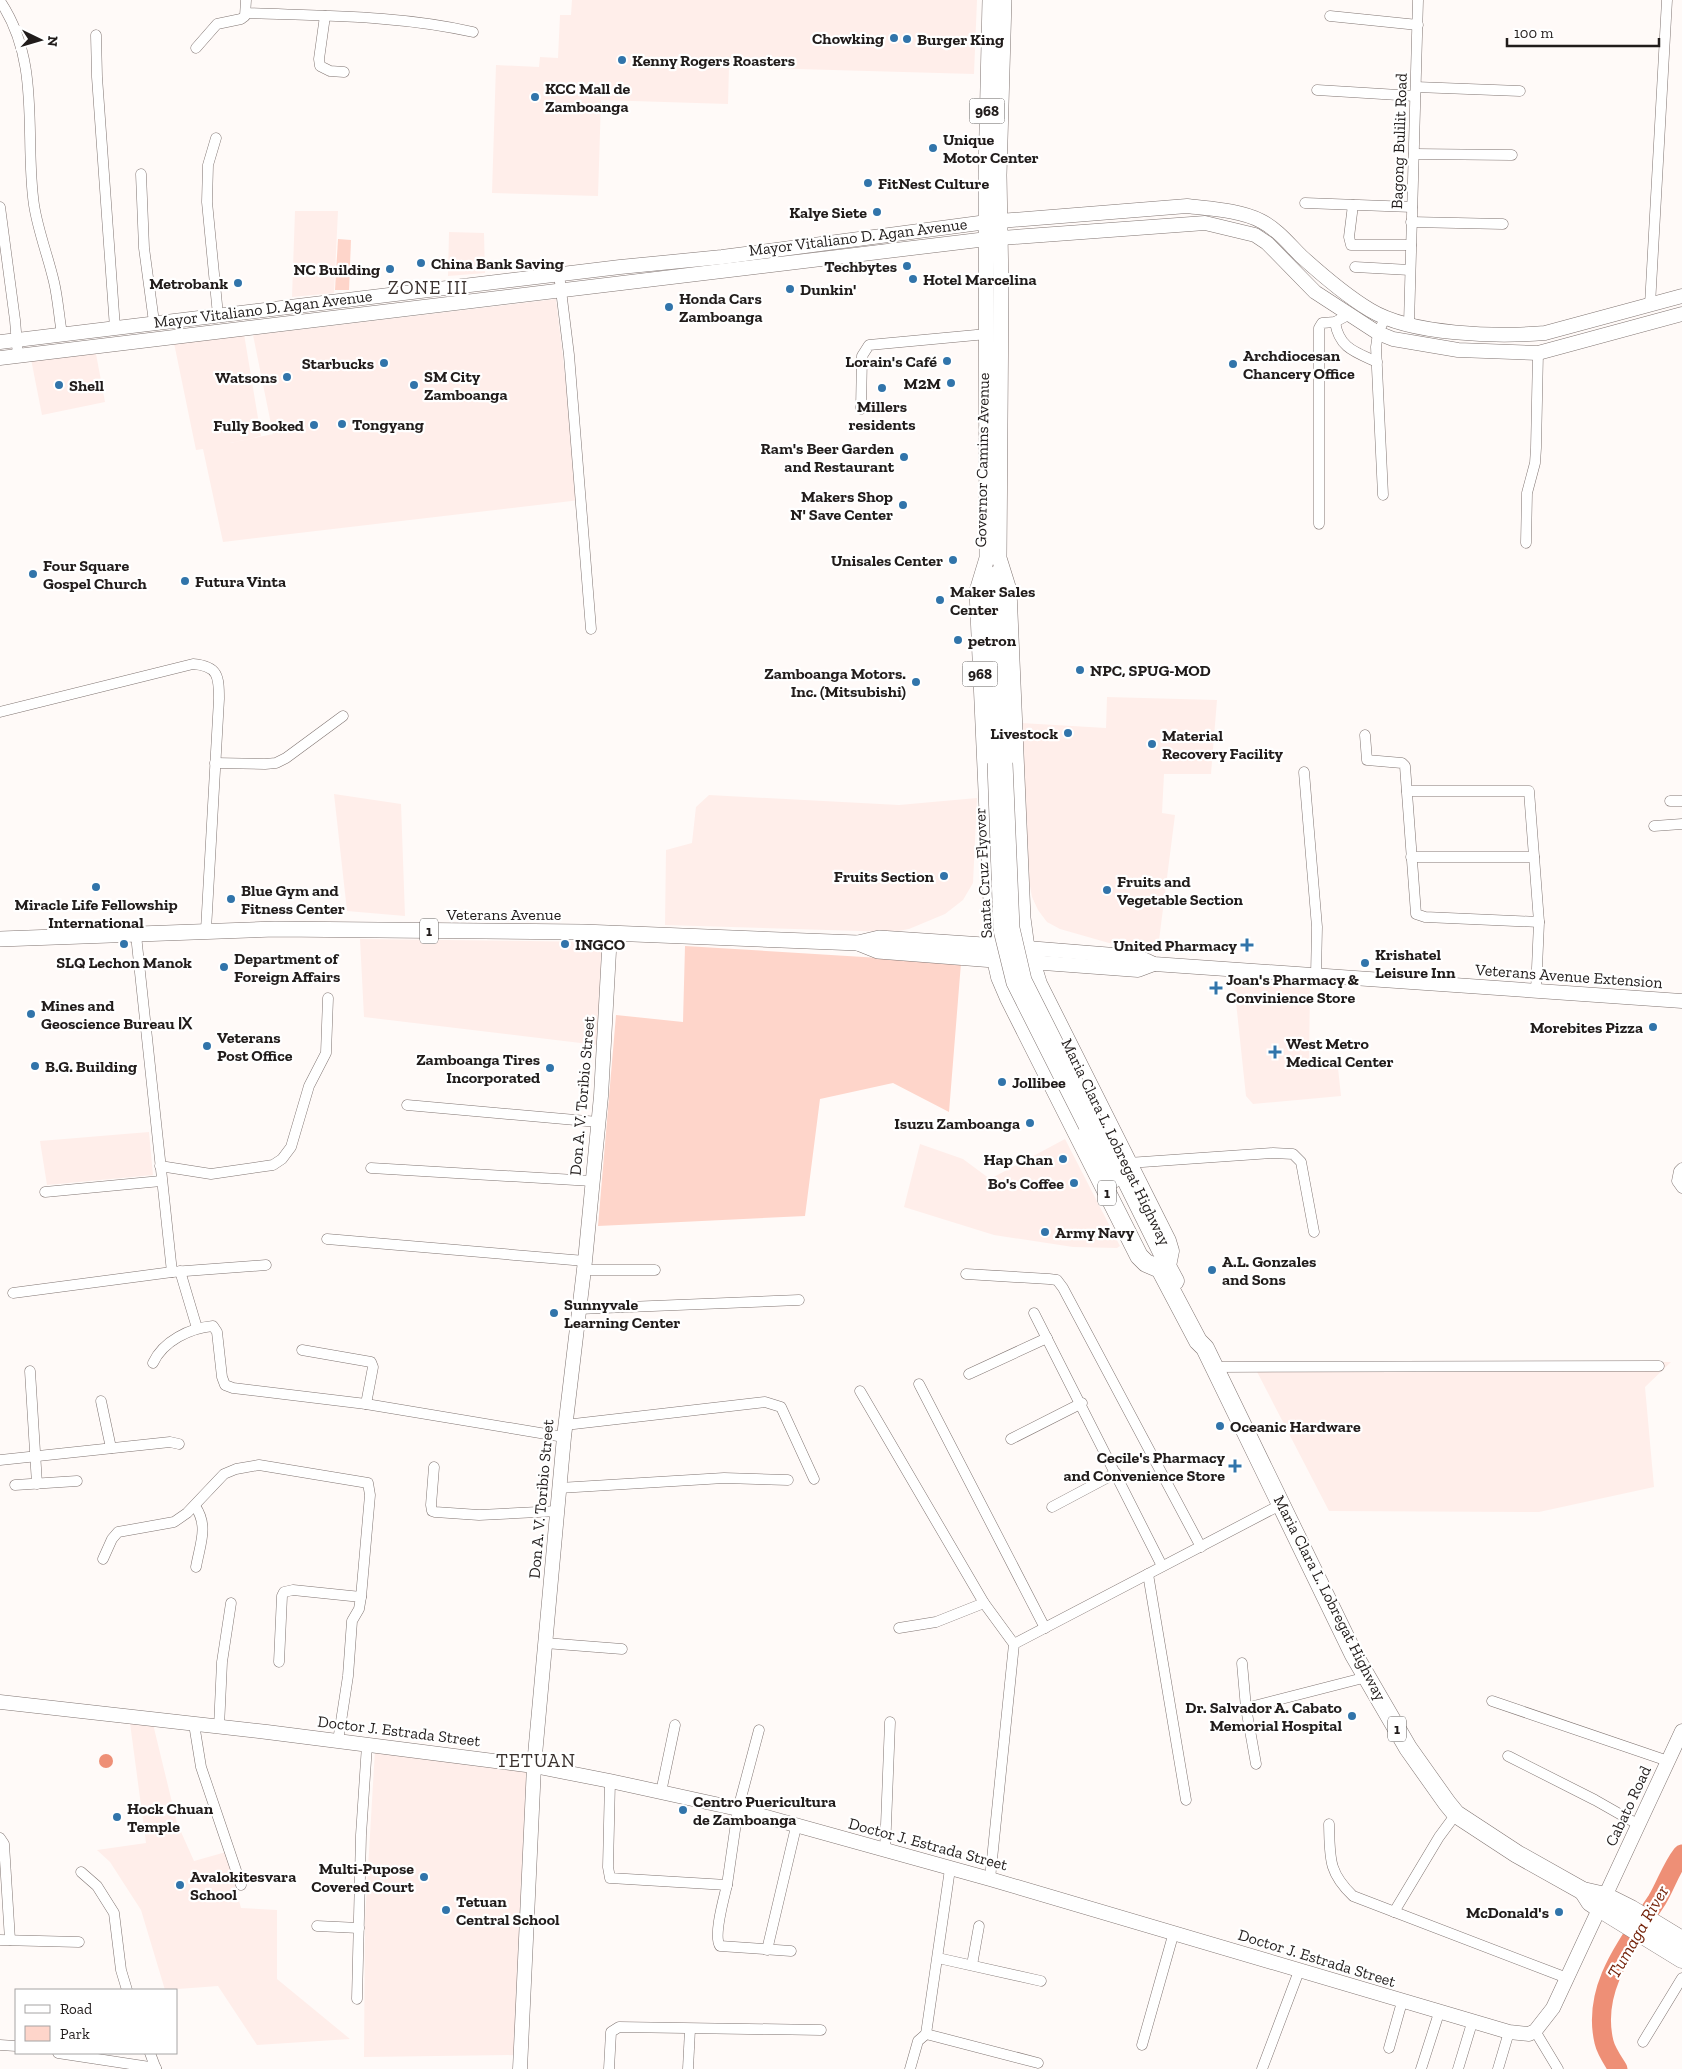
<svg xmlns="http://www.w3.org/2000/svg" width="1682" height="2069" viewBox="0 0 1682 2069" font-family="'Zilla Slab',serif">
<rect width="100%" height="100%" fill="#fffaf8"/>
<g fill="#ffeeea">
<path d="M572 0H977L974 74 729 67 728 104 601 100 598 196 492 193 496 65 539 67 540 57 558 58 560 15H571Z"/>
<path d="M295 211H338L334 293 292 297Z"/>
<path d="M449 232 484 233 485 273 448 276Z"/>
<path d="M556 299 580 500 223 542 203 449 196 450 174 343 244 334 261 436 230 443 273 434 253 335Z"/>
<path d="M96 354 105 402 42 415 31 359Z"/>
<path d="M1107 697 1217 700 1211 774H1164L1162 813 1175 815 1158 948 1109 943 1060 929 1047 922 1038 910 1032 897 1027 870 1021 723 1106 728Z"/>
<path d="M334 794 401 804 405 916 347 911Z"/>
<path d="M709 795 899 805 977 798 973 883 963 900 945 914 909 929 892 932 665 925 666 850 692 843 696 807Z"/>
<path d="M360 939 604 942 597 1045 364 1017Z"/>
<path d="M1233 974 1310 979 1309 1066 1338 1068 1341 1096 1253 1104 1246 1096Z"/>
<path d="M149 1132 153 1175 47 1185 40 1141Z"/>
<path d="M1065 1139 1120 1246 1117 1248 1073 1247 994 1235 904 1207 920 1144 963 1159 990 1179Z"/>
<path d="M1671 1362 1645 1387 1654 1487 1539 1512 1329 1511 1253 1364Z"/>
<path d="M130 1723 153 1724 177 1823 194 1861 226 1852 241 1908 277 1910V1979L350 2039 257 2045 218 1986 165 1990 141 1910 110 1862 97 1850 146 1843Z"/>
<path d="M375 1750 532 1769 518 2055 364 2057 365 1920Z"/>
</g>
<g fill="#fed5ca">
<path d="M338 239 351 240 349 290H335Z"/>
<path d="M685 946 961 963 949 1112 893 1083 820 1099 805 1216 598 1226 616 1015 683 1022Z"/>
</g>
<circle fill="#ee8f76" cx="106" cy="1761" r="7"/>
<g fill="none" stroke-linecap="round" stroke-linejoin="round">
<path stroke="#ee8f76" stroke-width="19" d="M1618 2069C1613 2061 1606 2051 1604 2042 1591 1987 1629 1943 1657 1900 1666 1885 1671 1868 1682 1854"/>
<defs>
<g id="street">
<path d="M0 1C42 63 24 137 34 205 38 231 48 256 54 282 58 299 59 317 62 334"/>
<path d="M246 13C322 16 399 15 473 32"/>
<path d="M325 16 319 59 320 66 330 71 344 72"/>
<path d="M1330 16 1418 25"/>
<path d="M96 35 97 77 115 328"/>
<path d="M196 48 217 24 241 19 245 16 246 0"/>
<path d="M1416 87 1520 91"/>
<path d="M1317 90 1415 96"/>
<path d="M216 138 208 165 207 202 218 315"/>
<path d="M1414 154 1512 155"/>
<path d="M141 174 144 248 154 322"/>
<path d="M1305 203 1412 207"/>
<path d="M1353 205 1349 237 1351 245H1411"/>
<path d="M0 207 15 320 18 356"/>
<path d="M1411 222 1503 224"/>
<path d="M1355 267 1410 270"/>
<path d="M559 274 569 355 591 629"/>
<path d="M1650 305 1667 0"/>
<path d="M1335 322C1339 348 1355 352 1377 362"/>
<path d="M1409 324 1418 0"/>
<path d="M861 409 862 356 869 345 987 334"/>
<path d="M1383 495 1376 347 1378 333 1385 318"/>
<path d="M1319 524V328L1322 323 1335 322 1348 315"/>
<path d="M1526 543 1527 493 1535 463 1536 448 1538 353"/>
<path d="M0 712 193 664C218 666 219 676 219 699L206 930"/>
<path d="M1365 735 1367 760 1402 763 1405 766 1416 914 1425 917 1539 922"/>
<path d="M215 763 265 764 276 763 286 758 343 716"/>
<path d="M1304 772 1317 927 1316 975"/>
<path d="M1407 791H1529L1539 922 1536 991"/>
<path d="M1670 801H1682"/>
<path d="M1654 826 1682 824"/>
<path d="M1411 857H1534"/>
<path d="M136 935 172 1272"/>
<path d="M407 1105 598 1122"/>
<path d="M1128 1163 1273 1153 1293 1154 1301 1162 1314 1232"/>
<path d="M160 1166 211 1174 273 1165 282 1159 291 1147 309 1086 326 1053 328 998"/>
<path d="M371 1168 592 1181"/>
<path d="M1682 1168 1679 1171 1677 1181 1682 1188"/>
<path d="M45 1192 161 1181"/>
<path d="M327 1239 585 1261"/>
<path d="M584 1270H655"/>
<path d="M180 1271 197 1328"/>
<path d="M966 1274 1049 1279 1057 1280 1063 1288 1201 1547"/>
<path d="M13 1293 172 1272 266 1265"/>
<path d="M578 1309 799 1300"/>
<path d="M1034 1313 1162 1566"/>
<path d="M302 1350 371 1362 373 1367 366 1404"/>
<path d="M153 1363C163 1341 190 1328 213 1326L217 1332 222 1377 225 1385 233 1388 366 1404 564 1437"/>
<path d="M1214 1367 1659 1366"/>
<path d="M30 1371 37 1484"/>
<path d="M969 1374 1047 1338"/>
<path d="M919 1384 1045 1628"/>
<path d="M860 1391 984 1603 1014 1644"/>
<path d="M101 1401 111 1448"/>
<path d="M565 1425 765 1402 781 1407 814 1479"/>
<path d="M1011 1439 1082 1403"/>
<path d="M0 1460 170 1442 179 1444"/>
<path d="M434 1467 431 1505 432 1511 435 1512 479 1515 558 1511"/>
<path d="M15 1485 77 1481"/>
<path d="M559 1488 724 1478 788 1480"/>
<path d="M195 1506C209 1526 200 1544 196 1567"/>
<path d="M1052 1507 1116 1473"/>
<path d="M103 1559 112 1539 118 1532 174 1522 187 1513 224 1474 236 1469 259 1465 368 1483 370 1495 361 1597 359 1609 352 1621 348 1676 338 1741"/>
<path d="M1148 1574 1186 1800"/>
<path d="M899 1628 936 1622 984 1603"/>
<path d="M545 1643 622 1649"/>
<path d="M279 1662 282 1596 284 1592 293 1590 361 1597"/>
<path d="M1242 1663 1246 1708"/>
<path d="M1492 1701 1668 1761"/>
<path d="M194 1724 201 1767 241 1885"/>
<path d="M219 1727 222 1662 231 1603"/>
<path d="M1508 1756 1595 1800 1639 1825"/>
<path d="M1256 1764 1246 1708 1367 1677"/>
<path d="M610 1781 608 1867 610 1878 727 1885 738 1809 759 1730"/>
<path d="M661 1792 675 1725"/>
<path d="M1329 1824C1330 1858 1328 1872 1353 1896L1567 1978"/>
<path d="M0 1838 4 1844 10 1940"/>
<path d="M885 1851 890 1722"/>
<path d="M81 1872 97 1886 114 1913 121 1970 127 1990"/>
<path d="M990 1879 1014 1644 1282 1504"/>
<path d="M727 1885C724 1898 713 1936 720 1946L791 1951"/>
<path d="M1394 1912 1439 1837 1456 1814"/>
<path d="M317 1926 359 1928"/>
<path d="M0 1940 79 1942"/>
<path d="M767 1950 796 1827"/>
<path d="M938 1958 1041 1981"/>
<path d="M972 1965 979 1926"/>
<path d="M357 1999 361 1835 367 1745"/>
<path d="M1535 2031 1558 2069"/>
<path d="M926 2034 950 1869"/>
<path d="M1643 2042 1682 1978"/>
<path d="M0 2045 16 2046"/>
<path d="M1142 2045 1174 1932"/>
<path d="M1389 2048 1402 2002"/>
<path d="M58 2053 156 2068"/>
<path d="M150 2053 156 2069"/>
<path d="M609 2069 611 2032 619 2027 821 2030"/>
<path d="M688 2069 690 2029"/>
<path d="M910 2069 918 2041 926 2034 1038 2063"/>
<path d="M1262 2069 1299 1971"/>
<path d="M1421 2069 1439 2013"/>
<path d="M1458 2069 1472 2023"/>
<path d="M1498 2069 1509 2032"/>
</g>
<g id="secondary">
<path d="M0 342 620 267 722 257 987 222 1187 206C1211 209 1239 210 1261 221 1277 229 1289 244 1301 256 1322 275 1345 295 1370 310 1411 335 1498 337 1545 333L1682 296"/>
<path d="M0 358 987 239 1205 223 1255 235 1267 243 1315 292 1378 333 1393 339 1458 350 1538 353 1682 314"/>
<path d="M1027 948 1139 957 1154 964 1682 1001"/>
<path d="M1030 962 1138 970 1154 964"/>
<path d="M0 1702 267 1732 534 1766 610 1781 738 1809 990 1879 1509 2032 1529 2034 1535 2031 1553 2008 1682 1731"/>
<path d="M520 2069 534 1766 564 1437 585 1261 601 1096 610 933"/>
</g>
<g id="primary">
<path d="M990 0 986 175 987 558 977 591 993 946"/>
<path d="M987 572 995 763"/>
<path d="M998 572 1005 763"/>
<path d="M0 939 275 929 583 932 858 943 879 938 1027 948 1023 918 1009 590 999 558 1001 288 999 175 1004 0"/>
<path d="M858 943 878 951 1007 961"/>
<path d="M1095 1121 1167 1266"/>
<path d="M1086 1126 1113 1181"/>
</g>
<g id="highway">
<path d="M993 946 1000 977 1009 998 1139 1256 1146 1263 1160 1269 1198 1341 1205 1348 1354 1655 1408 1748 1447 1803 1456 1814 1517 1854 1583 1891 1605 1896 1631 1909 1682 1940"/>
<path d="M1027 948 1038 984 1167 1241 1170 1251 1167 1266 1175 1281"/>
<path d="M1583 1891 1590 1902 1599 1908 1682 1959"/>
</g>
</defs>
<use href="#street" stroke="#807572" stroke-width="11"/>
<use href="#secondary" stroke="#807572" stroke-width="15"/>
<use href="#primary" stroke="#807572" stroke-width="16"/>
<use href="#highway" stroke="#807572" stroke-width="19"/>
<use href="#street" stroke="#fff" stroke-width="10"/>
<use href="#secondary" stroke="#fff" stroke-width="14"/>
<use href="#primary" stroke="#fff" stroke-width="15"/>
<use href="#highway" stroke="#fff" stroke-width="18"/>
<defs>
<g id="primary-bridge">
<path d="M995 763 1001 930 1014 983 1086 1126"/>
<path d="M1005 763 1012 928 1024 980 1095 1121"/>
</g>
</defs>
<use href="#primary-bridge" stroke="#807572" stroke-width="16" stroke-linecap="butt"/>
<use href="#primary-bridge" stroke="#fff" stroke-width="15"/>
</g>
<g fill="#3174aa" stroke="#fff" stroke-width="2">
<circle cx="894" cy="38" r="5"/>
<circle cx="907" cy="39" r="5"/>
<circle cx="622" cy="60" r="5"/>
<circle cx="535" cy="97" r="5"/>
<circle cx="933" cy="148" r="5"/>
<circle cx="868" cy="183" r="5"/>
<circle cx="877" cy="212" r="5"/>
<circle cx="421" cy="263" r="5"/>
<circle cx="907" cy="266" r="5"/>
<circle cx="390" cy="269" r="5"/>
<circle cx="913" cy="279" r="5"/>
<circle cx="238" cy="283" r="5"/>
<circle cx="790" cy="289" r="5"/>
<circle cx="669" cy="307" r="5"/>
<circle cx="947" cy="361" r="5"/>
<circle cx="384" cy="363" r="5"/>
<circle cx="1233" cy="364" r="5"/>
<circle cx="287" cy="377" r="5"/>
<circle cx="951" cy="383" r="5"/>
<circle cx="59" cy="385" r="5"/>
<circle cx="414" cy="385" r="5"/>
<circle cx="882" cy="388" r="5"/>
<circle cx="342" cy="424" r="5"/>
<circle cx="314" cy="425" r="5"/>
<circle cx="904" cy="457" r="5"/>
<circle cx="903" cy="505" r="5"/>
<circle cx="953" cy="560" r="5"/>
<circle cx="33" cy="574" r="5"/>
<circle cx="185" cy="581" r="5"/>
<circle cx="940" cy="600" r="5"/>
<circle cx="958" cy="640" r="5"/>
<circle cx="1080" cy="670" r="5"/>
<circle cx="916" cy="682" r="5"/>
<circle cx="1068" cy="733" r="5"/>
<circle cx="1152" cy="744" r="5"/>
<circle cx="944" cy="876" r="5"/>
<circle cx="96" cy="887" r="5"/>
<circle cx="1107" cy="890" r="5"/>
<circle cx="231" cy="899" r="5"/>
<circle cx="124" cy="944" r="5"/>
<circle cx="565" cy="944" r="5"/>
<path d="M1244.5 937.5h5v5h5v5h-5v5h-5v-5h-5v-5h5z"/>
<circle cx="1365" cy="963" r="5"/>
<circle cx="224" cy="967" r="5"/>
<path d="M1213.5 980.5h5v5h5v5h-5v5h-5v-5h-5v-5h5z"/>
<circle cx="31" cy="1014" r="5"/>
<circle cx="1653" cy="1027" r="5"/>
<circle cx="207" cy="1046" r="5"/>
<path d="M1272.5 1044.5h5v5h5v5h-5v5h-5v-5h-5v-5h5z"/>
<circle cx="35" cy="1066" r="5"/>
<circle cx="550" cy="1068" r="5"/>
<circle cx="1002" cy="1082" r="5"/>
<circle cx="1030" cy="1123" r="5"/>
<circle cx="1063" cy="1159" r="5"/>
<circle cx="1074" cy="1183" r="5"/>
<circle cx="1045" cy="1232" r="5"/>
<circle cx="1212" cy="1270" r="5"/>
<circle cx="554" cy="1313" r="5"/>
<circle cx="1220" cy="1426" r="5"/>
<path d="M1232.5 1458.5h5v5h5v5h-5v5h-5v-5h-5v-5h5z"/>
<circle cx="1352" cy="1716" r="5"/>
<circle cx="683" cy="1810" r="5"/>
<circle cx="117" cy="1817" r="5"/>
<circle cx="424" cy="1877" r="5"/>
<circle cx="180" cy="1885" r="5"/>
<circle cx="446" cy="1910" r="5"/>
<circle cx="1559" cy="1912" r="5"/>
</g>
<g text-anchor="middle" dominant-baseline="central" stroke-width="4.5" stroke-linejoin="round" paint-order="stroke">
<g fill="#fff" stroke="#64605f" stroke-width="1">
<rect x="969.5" y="98.5" width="35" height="25" rx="4"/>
<rect x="962.5" y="661.5" width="35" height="25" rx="4"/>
<rect x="420" y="918.5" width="18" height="25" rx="4"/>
<rect x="1098" y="1180.5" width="18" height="25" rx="4"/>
<rect x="1388" y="1716.5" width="18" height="25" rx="4"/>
</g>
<g font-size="15" font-weight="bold" fill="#211c1b">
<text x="987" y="111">968</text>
<text x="980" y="674">968</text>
<text x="429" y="931">1</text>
<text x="1107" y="1193">1</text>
<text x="1397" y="1729">1</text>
</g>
<g font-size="16" font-weight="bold" fill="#211c1b" stroke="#fff" text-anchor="start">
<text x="884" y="38" text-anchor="end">Chowking</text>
<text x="917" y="39">Burger King</text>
<text x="632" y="60">Kenny Rogers Roasters</text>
<text x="545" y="88">KCC Mall de<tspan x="545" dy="18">Zamboanga</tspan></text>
<text x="943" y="139">Unique<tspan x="943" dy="18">Motor Center</tspan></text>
<text x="878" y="183">FitNest Culture</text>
<text x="867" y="212" text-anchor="end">Kalye Siete</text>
<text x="431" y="263">China Bank Saving</text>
<text x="897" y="266" text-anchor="end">Techbytes</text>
<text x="380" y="269" text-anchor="end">NC Building</text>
<text x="923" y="279">Hotel Marcelina</text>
<text x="228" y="283" text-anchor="end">Metrobank</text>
<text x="800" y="289">Dunkin'</text>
<text x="679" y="298">Honda Cars<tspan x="679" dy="18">Zamboanga</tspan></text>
<text x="1243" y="355">Archdiocesan<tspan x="1243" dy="18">Chancery Office</tspan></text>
<text x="937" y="361" text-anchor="end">Lorain's Café</text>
<text x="374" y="363" text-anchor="end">Starbucks</text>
<text x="424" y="376">SM City<tspan x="424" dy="18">Zamboanga</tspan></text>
<text x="277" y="377" text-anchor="end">Watsons</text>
<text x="941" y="383" text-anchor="end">M2M</text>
<text x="69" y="385">Shell</text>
<text x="882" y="406" text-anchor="middle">Millers<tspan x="882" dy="18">residents</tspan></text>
<text x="352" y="424">Tongyang</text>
<text x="304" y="425" text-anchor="end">Fully Booked</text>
<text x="894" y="448" text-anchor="end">Ram's Beer Garden<tspan x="894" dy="18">and Restaurant</tspan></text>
<text x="893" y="496" text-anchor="end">Makers Shop<tspan x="893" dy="18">N' Save Center</tspan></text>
<text x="943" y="560" text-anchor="end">Unisales Center</text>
<text x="43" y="565">Four Square<tspan x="43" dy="18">Gospel Church</tspan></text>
<text x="195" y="581">Futura Vinta</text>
<text x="950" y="591">Maker Sales<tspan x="950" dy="18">Center</tspan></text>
<text x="968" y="640">petron</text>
<text x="1090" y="670">NPC, SPUG-MOD</text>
<text x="906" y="673" text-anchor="end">Zamboanga Motors.<tspan x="906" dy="18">Inc. (Mitsubishi)</tspan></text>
<text x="1058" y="733" text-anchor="end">Livestock</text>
<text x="1162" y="735">Material<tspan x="1162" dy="18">Recovery Facility</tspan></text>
<text x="934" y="876" text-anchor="end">Fruits Section</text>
<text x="1117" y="881">Fruits and<tspan x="1117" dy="18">Vegetable Section</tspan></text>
<text x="241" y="890">Blue Gym and<tspan x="241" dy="18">Fitness Center</tspan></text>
<text x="96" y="904" text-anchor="middle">Miracle Life Fellowship<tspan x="96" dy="18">International</tspan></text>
<text x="575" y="944">INGCO</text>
<text x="1237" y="945" text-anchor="end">United Pharmacy</text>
<text x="1375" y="954">Krishatel<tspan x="1375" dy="18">Leisure Inn</tspan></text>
<text x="234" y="958">Department of<tspan x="234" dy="18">Foreign Affairs</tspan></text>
<text x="124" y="962" text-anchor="middle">SLQ Lechon Manok</text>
<text x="1226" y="979">Joan's Pharmacy &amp;<tspan x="1226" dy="18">Convinience Store</tspan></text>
<text x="41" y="1005">Mines and<tspan x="41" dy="18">Geoscience Bureau Ⅸ</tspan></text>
<text x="1643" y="1027" text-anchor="end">Morebites Pizza</text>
<text x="217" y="1037">Veterans<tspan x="217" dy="18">Post Office</tspan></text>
<text x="1286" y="1043">West Metro<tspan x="1286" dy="18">Medical Center</tspan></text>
<text x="540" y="1059" text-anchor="end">Zamboanga Tires<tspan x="540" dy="18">Incorporated</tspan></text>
<text x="45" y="1066">B.G. Building</text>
<text x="1012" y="1082">Jollibee</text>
<text x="1020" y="1123" text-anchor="end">Isuzu Zamboanga</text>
<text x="1053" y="1159" text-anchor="end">Hap Chan</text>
<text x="1064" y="1183" text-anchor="end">Bo's Coffee</text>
<text x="1055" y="1232">Army Navy</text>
<text x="1222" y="1261">A.L. Gonzales<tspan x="1222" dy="18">and Sons</tspan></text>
<text x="564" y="1304">Sunnyvale<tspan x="564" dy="18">Learning Center</tspan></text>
<text x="1230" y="1426">Oceanic Hardware</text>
<text x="1225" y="1457" text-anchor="end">Cecile's Pharmacy<tspan x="1225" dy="18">and Convenience Store</tspan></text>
<text x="1342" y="1707" text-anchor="end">Dr. Salvador A. Cabato<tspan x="1342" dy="18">Memorial Hospital</tspan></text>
<text x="693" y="1801">Centro Puericultura<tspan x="693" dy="18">de Zamboanga</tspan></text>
<text x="127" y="1808">Hock Chuan<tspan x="127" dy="18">Temple</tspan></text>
<text x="414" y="1868" text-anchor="end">Multi-Pupose<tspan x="414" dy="18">Covered Court</tspan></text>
<text x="190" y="1876">Avalokitesvara<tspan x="190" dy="18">School</tspan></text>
<text x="456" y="1901">Tetuan<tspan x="456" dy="18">Central School</tspan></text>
<text x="1549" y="1912" text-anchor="end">McDonald's</text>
</g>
<g font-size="16" fill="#211c1b" stroke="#fff">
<text transform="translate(1399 141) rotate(-88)">Bagong Bulilit Road</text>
<text transform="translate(858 237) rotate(-7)">Mayor Vitaliano D. Agan Avenue</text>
<text transform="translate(263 309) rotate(-7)">Mayor Vitaliano D. Agan Avenue</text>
<text transform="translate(982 460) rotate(-89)">Governor Camins Avenue</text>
<text transform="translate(983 873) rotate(-93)">Santa Cruz Flyover</text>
<text x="504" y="914">Veterans Avenue</text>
<text transform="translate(1569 976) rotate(4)">Veterans Avenue Extension</text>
<text transform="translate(582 1096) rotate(-85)">Don A. V. Toribio Street</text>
<text transform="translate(1116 1142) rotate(64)">Maria Clara L. Lobregat Highway</text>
<text transform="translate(541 1499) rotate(-85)">Don A. V. Toribio Street</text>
<text transform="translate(1330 1598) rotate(63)">Maria Clara L. Lobregat Highway</text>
<text transform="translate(399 1731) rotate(7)">Doctor J. Estrada Street</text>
<text transform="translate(1628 1806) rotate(-65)">Cabato Road</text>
<text transform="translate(928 1844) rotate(15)">Doctor J. Estrada Street</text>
<text transform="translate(1317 1958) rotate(17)">Doctor J. Estrada Street</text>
</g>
<g font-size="18" font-style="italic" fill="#711e05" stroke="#fff">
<text transform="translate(1638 1932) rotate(-60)">Tumaga River</text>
</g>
<g font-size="19" letter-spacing="1" fill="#3a312e" stroke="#fff">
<text x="428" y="287">ZONE III</text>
<text x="536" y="1760">TETUAN</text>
</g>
</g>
<rect x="15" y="1989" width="162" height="65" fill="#ffffff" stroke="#a6a4a4"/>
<rect x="25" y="2005" width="25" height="8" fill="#ffffff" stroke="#a6a4a4"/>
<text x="60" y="2014" font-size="15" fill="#211c1b">Road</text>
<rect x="25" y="2026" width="25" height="15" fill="#fed5ca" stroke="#a6a4a4"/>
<text x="60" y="2039" font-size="15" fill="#211c1b">Park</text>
<g transform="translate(40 40) rotate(95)" stroke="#ffffff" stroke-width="4" paint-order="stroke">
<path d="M0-4L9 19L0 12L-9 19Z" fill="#211c1b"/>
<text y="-8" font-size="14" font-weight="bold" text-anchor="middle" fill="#211c1b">N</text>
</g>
<path d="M1507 38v8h152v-8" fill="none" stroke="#211c1b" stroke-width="2.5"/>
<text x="1514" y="38" font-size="15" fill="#211c1b" stroke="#ffffff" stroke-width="4" paint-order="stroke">100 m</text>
</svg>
